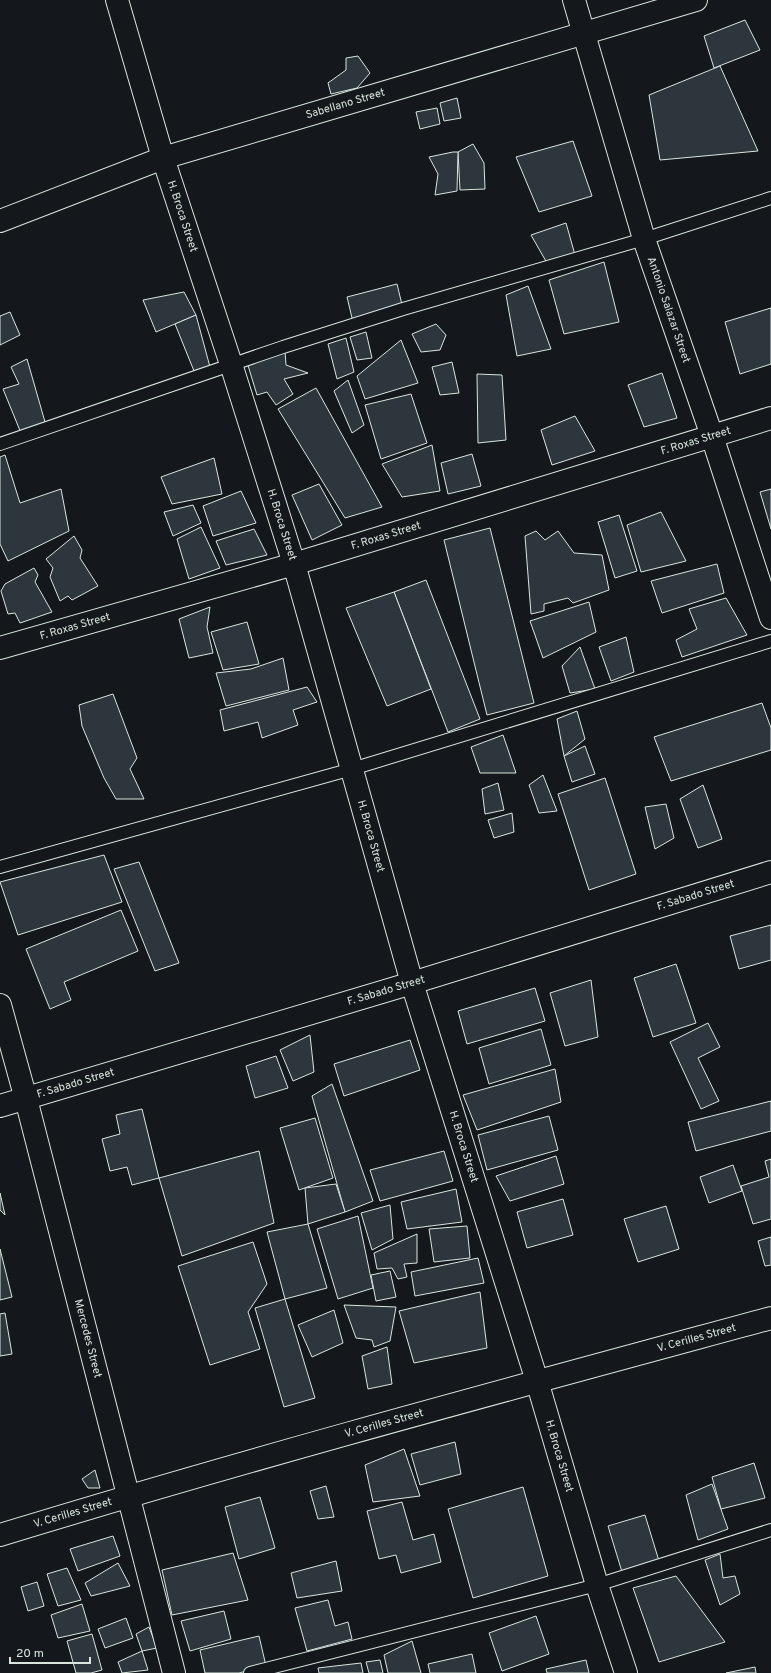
<svg xmlns="http://www.w3.org/2000/svg" width="771" height="1673" viewBox="0 0 771 1673" font-family="Overpass,sans-serif">
<rect width="100%" height="100%" fill="#14181c"/>
<g fill="#2c363c" stroke="#d8e6dc">
<path d="M745 20 760 50 714 68 704 36Z"/>
<path d="M358 56 370 73 357 88 331 94 328 83 346 70V58Z"/>
<path d="M720 66 758 151 660 160 649 95Z"/>
<path d="M457 98 461 118 444 121 440 103Z"/>
<path d="M437 108 440 124 420 129 416 112Z"/>
<path d="M573 141 592 196 539 212 516 157Z"/>
<path d="M473 144 484 163 485 189 460 190 458 152Z"/>
<path d="M453 152H458L457 191 435 195 438 174 429 157Z"/>
<path d="M566 223 575 255 547 263 531 235Z"/>
<path d="M604 262 619 322 564 334 549 280Z"/>
<path d="M397 284 403 309 353 322 347 297Z"/>
<path d="M528 286 551 349 517 356 506 295Z"/>
<path d="M184 292 196 315 156 332 143 300Z"/>
<path d="M771 308V364L740 374 725 322Z"/>
<path d="M10 312 20 335 0 345V316Z"/>
<path d="M196 315 210 367 194 371 175 324Z"/>
<path d="M436 324 446 335 440 350 421 352 412 334Z"/>
<path d="M366 332 372 358 357 360 350 337Z"/>
<path d="M346 338 354 372 337 379 328 344Z"/>
<path d="M401 340 418 383 365 399 357 376Z"/>
<path d="M285 351 286 365 308 373 284 379 293 394 276 405 267 392 257 395 246 359Z"/>
<path d="M27 359 45 422 21 433 3 389 19 384 11 367Z"/>
<path d="M452 362 459 393 440 395 432 367Z"/>
<path d="M662 373 677 418 644 427 628 385Z"/>
<path d="M477 374 502 375 506 440 478 443Z"/>
<path d="M348 380 364 425 352 433 334 391Z"/>
<path d="M316 388 382 507 345 518 278 409Z"/>
<path d="M411 394 427 443 381 459 365 405Z"/>
<path d="M575 416 595 451 552 465 541 430Z"/>
<path d="M432 445 440 491 402 497 382 464Z"/>
<path d="M472 454 481 486 448 494 441 463Z"/>
<path d="M5 455 20 503 61 489 69 531 8 561 0 544V457Z"/>
<path d="M214 458 222 494 172 504 161 477Z"/>
<path d="M319 484 342 525 312 540 292 495Z"/>
<path d="M771 489V529L760 492Z"/>
<path d="M241 491 256 523 213 536 203 506Z"/>
<path d="M193 505 201 523 173 536 164 512Z"/>
<path d="M661 512 686 561 641 572 627 525Z"/>
<path d="M619 515 637 571 615 578 598 522Z"/>
<path d="M201 527 220 568 189 579 177 539Z"/>
<path d="M490 528 534 703 487 715 444 540Z"/>
<path d="M254 529 267 555 226 565 216 541Z"/>
<path d="M536 531 545 540 558 531 574 553 602 555 609 590 573 603 568 598 544 604V611L531 614 525 536Z"/>
<path d="M74 536 82 550 80 558 98 586 72 600 68 596 60 601 50 577 53 568 46 559Z"/>
<path d="M717 564 724 593 662 613 651 581Z"/>
<path d="M34 568 38 575 35 582 52 612 20 623 15 613 8 614 1 591 5 584Z"/>
<path d="M426 580 480 719 448 732 394 592Z"/>
<path d="M394 592 431 689 387 706 346 608Z"/>
<path d="M726 598 747 635 682 657 676 640 697 629 689 609Z"/>
<path d="M589 602 596 632 543 658 530 621Z"/>
<path d="M210 607 207 627 213 653 189 658 179 619Z"/>
<path d="M247 622 259 664 223 670 211 632Z"/>
<path d="M626 637 634 672 611 681 599 647Z"/>
<path d="M580 647 595 689 570 693 562 666Z"/>
<path d="M283 658 289 690 226 706 216 673 251 669Z"/>
<path d="M307 687 317 702 293 710 298 725 262 738 258 722 224 731 220 710Z"/>
<path d="M113 694 137 758 130 769 144 799H116L104 778 82 726 79 705Z"/>
<path d="M762 703 771 728V750L671 781 654 737Z"/>
<path d="M577 711 585 739 564 756 557 719Z"/>
<path d="M503 735 516 773H480L471 747Z"/>
<path d="M585 746 595 774 572 782 564 756Z"/>
<path d="M543 775 557 811 539 813 529 785Z"/>
<path d="M605 778 636 874 589 890 558 794Z"/>
<path d="M498 783 504 810 485 814 482 789Z"/>
<path d="M703 785 722 839 698 848 680 799Z"/>
<path d="M666 804 674 838 655 849 645 807Z"/>
<path d="M512 813 514 832 494 838 488 820Z"/>
<path d="M104 855 122 902 18 935 0 882Z"/>
<path d="M139 862 179 963 155 971 114 869Z"/>
<path d="M121 910 138 951 64 982 71 1000 50 1009 26 949Z"/>
<path d="M771 925V960L739 969 730 936Z"/>
<path d="M676 964 696 1023 653 1037 634 978Z"/>
<path d="M591 980 598 1037 565 1046 550 993Z"/>
<path d="M535 988 545 1021 467 1044 458 1011Z"/>
<path d="M708 1023 720 1047 698 1058 719 1101 701 1109 670 1042Z"/>
<path d="M541 1029 551 1065 489 1084 479 1048Z"/>
<path d="M310 1035 314 1072 293 1081 280 1050Z"/>
<path d="M410 1040 420 1070 344 1096 334 1064Z"/>
<path d="M276 1056 288 1088 255 1098 246 1066Z"/>
<path d="M555 1069 561 1102 477 1130 463 1095Z"/>
<path d="M332 1084 373 1201 345 1212 312 1096Z"/>
<path d="M771 1101V1131L696 1151 688 1122Z"/>
<path d="M142 1109 159 1178 132 1185 127 1167 110 1171 102 1139 120 1134 116 1115Z"/>
<path d="M549 1116 558 1150 487 1170 478 1135Z"/>
<path d="M315 1118 333 1178 299 1190 280 1128Z"/>
<path d="M259 1151 274 1223 182 1256 159 1178Z"/>
<path d="M444 1151 453 1181 380 1201 370 1170Z"/>
<path d="M556 1156 564 1184 510 1201 496 1176Z"/>
<path d="M771 1159V1219L753 1224 741 1186 769 1177 765 1161Z"/>
<path d="M733 1165 742 1191 709 1203 700 1177Z"/>
<path d="M336 1184 345 1212 308 1224 305 1188Z"/>
<path d="M456 1189 462 1222 407 1229 401 1202Z"/>
<path d="M0 1193 5 1215 0 1210Z"/>
<path d="M563 1199 573 1235 527 1248 517 1212Z"/>
<path d="M390 1205 393 1239 372 1250 361 1213Z"/>
<path d="M666 1206 679 1249 638 1262 624 1219Z"/>
<path d="M358 1216 373 1288 338 1299 317 1229Z"/>
<path d="M308 1224 327 1288 285 1299 267 1232Z"/>
<path d="M467 1226 470 1258 434 1262 429 1229Z"/>
<path d="M417 1234V1263L404 1264 407 1277 398 1279 392 1268 377 1269 374 1253Z"/>
<path d="M771 1237V1265L765 1266 758 1241Z"/>
<path d="M253 1242 267 1284 248 1312 260 1349 210 1365 178 1266Z"/>
<path d="M0 1249 12 1297 0 1300Z"/>
<path d="M478 1258 484 1283 415 1296 411 1272Z"/>
<path d="M390 1271 396 1297 376 1301 371 1275Z"/>
<path d="M480 1292 487 1348 414 1363 399 1311Z"/>
<path d="M285 1299 315 1398 284 1407 255 1308Z"/>
<path d="M344 1305 396 1307 390 1341 374 1347 372 1340 356 1338Z"/>
<path d="M334 1310 343 1343 312 1357 298 1325Z"/>
<path d="M5 1313 12 1354 0 1356V1314Z"/>
<path d="M387 1347 392 1384 368 1389 362 1356Z"/>
<path d="M455 1442 461 1474 420 1485 411 1454Z"/>
<path d="M404 1449 420 1496 373 1502 365 1465Z"/>
<path d="M754 1463 765 1498 721 1509 712 1477Z"/>
<path d="M95 1470 100 1488H88L82 1479Z"/>
<path d="M712 1484 728 1529 698 1540 686 1495Z"/>
<path d="M326 1486 334 1517 318 1519 310 1491Z"/>
<path d="M523 1487 548 1576 473 1598 448 1509Z"/>
<path d="M260 1497 275 1548 239 1559 225 1507Z"/>
<path d="M402 1502 413 1540 434 1534 441 1562 401 1573 396 1555 379 1559 367 1511Z"/>
<path d="M645 1515 659 1561 622 1572 608 1526Z"/>
<path d="M113 1536 120 1556 78 1571 70 1549Z"/>
<path d="M233 1553 248 1600 172 1615 162 1570Z"/>
<path d="M720 1554 723 1578 735 1576 740 1594 720 1605 705 1560Z"/>
<path d="M336 1561 342 1591 297 1598 291 1573Z"/>
<path d="M118 1563 130 1586 91 1596 85 1583Z"/>
<path d="M67 1568 81 1600 58 1606 47 1574Z"/>
<path d="M676 1576 725 1642 659 1662 633 1588Z"/>
<path d="M37 1582 44 1606 28 1611 21 1587Z"/>
<path d="M328 1600 335 1626 348 1622 352 1639 307 1651 295 1608Z"/>
<path d="M82 1604 90 1631 58 1638 51 1615Z"/>
<path d="M224 1611 231 1639 190 1651 181 1621Z"/>
<path d="M536 1616 549 1654 502 1671 489 1633Z"/>
<path d="M126 1618 133 1638 105 1648 98 1629Z"/>
<path d="M149 1627 157 1648 142 1651 136 1634Z"/>
<path d="M92 1634 102 1670 91 1673H76L67 1641Z"/>
<path d="M259 1636 266 1666 239 1673H205L200 1650Z"/>
<path d="M412 1641 421 1673H388L384 1655Z"/>
<path d="M142 1651 148 1670 122 1673 118 1662Z"/>
<path d="M472 1654 476 1673H430L428 1664Z"/>
<path d="M380 1660 383 1673H369L366 1662Z"/>
<path d="M586 1660 589 1673H547L546 1669Z"/>
<path d="M361 1663 363 1673H319L318 1668Z"/>
<path d="M755 1667 756 1673H726Z"/>
</g>
<g fill="none" stroke-linecap="round" stroke-linejoin="round">
<defs>
<g id="service">
<path d="M0 444 283 347 403 309 644 239 771 198"/>
<path d="M0 867 352 769 771 641"/>
<path d="M250 1673 597 1585 771 1530"/>
</g>
<g id="minor">
<path id="s1" d="M117 0 163 158 231 364 294 564 412 983 537 1381 597 1585 626 1673"/>
<path id="s2" d="M574 0 644 239 712 436 771 618"/>
<path id="s3" d="M0 221 163 158 696 0"/>
<path id="s4" d="M0 648 294 564 771 418"/>
<path id="s5" d="M0 1005 26 1099 174 1673"/>
<path id="s6" d="M0 1106 412 983 771 872"/>
<path id="s7" d="M0 1535C255 1457 513 1388 771 1318"/>
</g>
</defs>
<use href="#service" stroke="#d8e6dc" stroke-width="14"/>
<use href="#minor" stroke="#d8e6dc" stroke-width="24"/>
<use href="#service" stroke="#14181c" stroke-width="12"/>
<use href="#minor" stroke="#14181c" stroke-width="22"/>
</g>
<g text-anchor="middle" dominant-baseline="central" stroke-width="3" stroke-linejoin="round" paint-order="stroke">
<g font-size="11" fill="#d8e6dc" stroke="#14181c">
<text stroke="none"><textPath href="#s3" startOffset="365">Sabellano Street</textPath></text>
<text stroke="none"><textPath href="#s1" startOffset="226">H. Broca Street</textPath></text>
<text stroke="none"><textPath href="#s2" startOffset="324">Antonio Salazar Street</textPath></text>
<text stroke="none"><textPath href="#s4" startOffset="726">F. Roxas Street</textPath></text>
<text stroke="none"><textPath href="#s1" startOffset="550">H. Broca Street</textPath></text>
<text stroke="none"><textPath href="#s4" startOffset="402">F. Roxas Street</textPath></text>
<text stroke="none"><textPath href="#s4" startOffset="78">F. Roxas Street</textPath></text>
<text stroke="none"><textPath href="#s1" startOffset="874">H. Broca Street</textPath></text>
<text stroke="none"><textPath href="#s6" startOffset="727">F. Sabado Street</textPath></text>
<text stroke="none"><textPath href="#s6" startOffset="403">F. Sabado Street</textPath></text>
<text stroke="none"><textPath href="#s6" startOffset="79">F. Sabado Street</textPath></text>
<text stroke="none"><textPath href="#s1" startOffset="1198">H. Broca Street</textPath></text>
<text stroke="none"><textPath href="#s7" startOffset="724">V. Cerilles Street</textPath></text>
<text stroke="none"><textPath href="#s5" startOffset="345">Mercedes Street</textPath></text>
<text stroke="none"><textPath href="#s7" startOffset="400">V. Cerilles Street</textPath></text>
<text stroke="none"><textPath href="#s1" startOffset="1522">H. Broca Street</textPath></text>
<text stroke="none"><textPath href="#s7" startOffset="76">V. Cerilles Street</textPath></text>
</g>
</g>
<path d="M10 1657v6h80v-6" fill="none" stroke="#d8e6dc" stroke-width="2"/>
<text x="16" y="1657" font-size="12" fill="#d8e6dc" stroke="#14181c" stroke-width="3" paint-order="stroke">20 m</text>
</svg>
